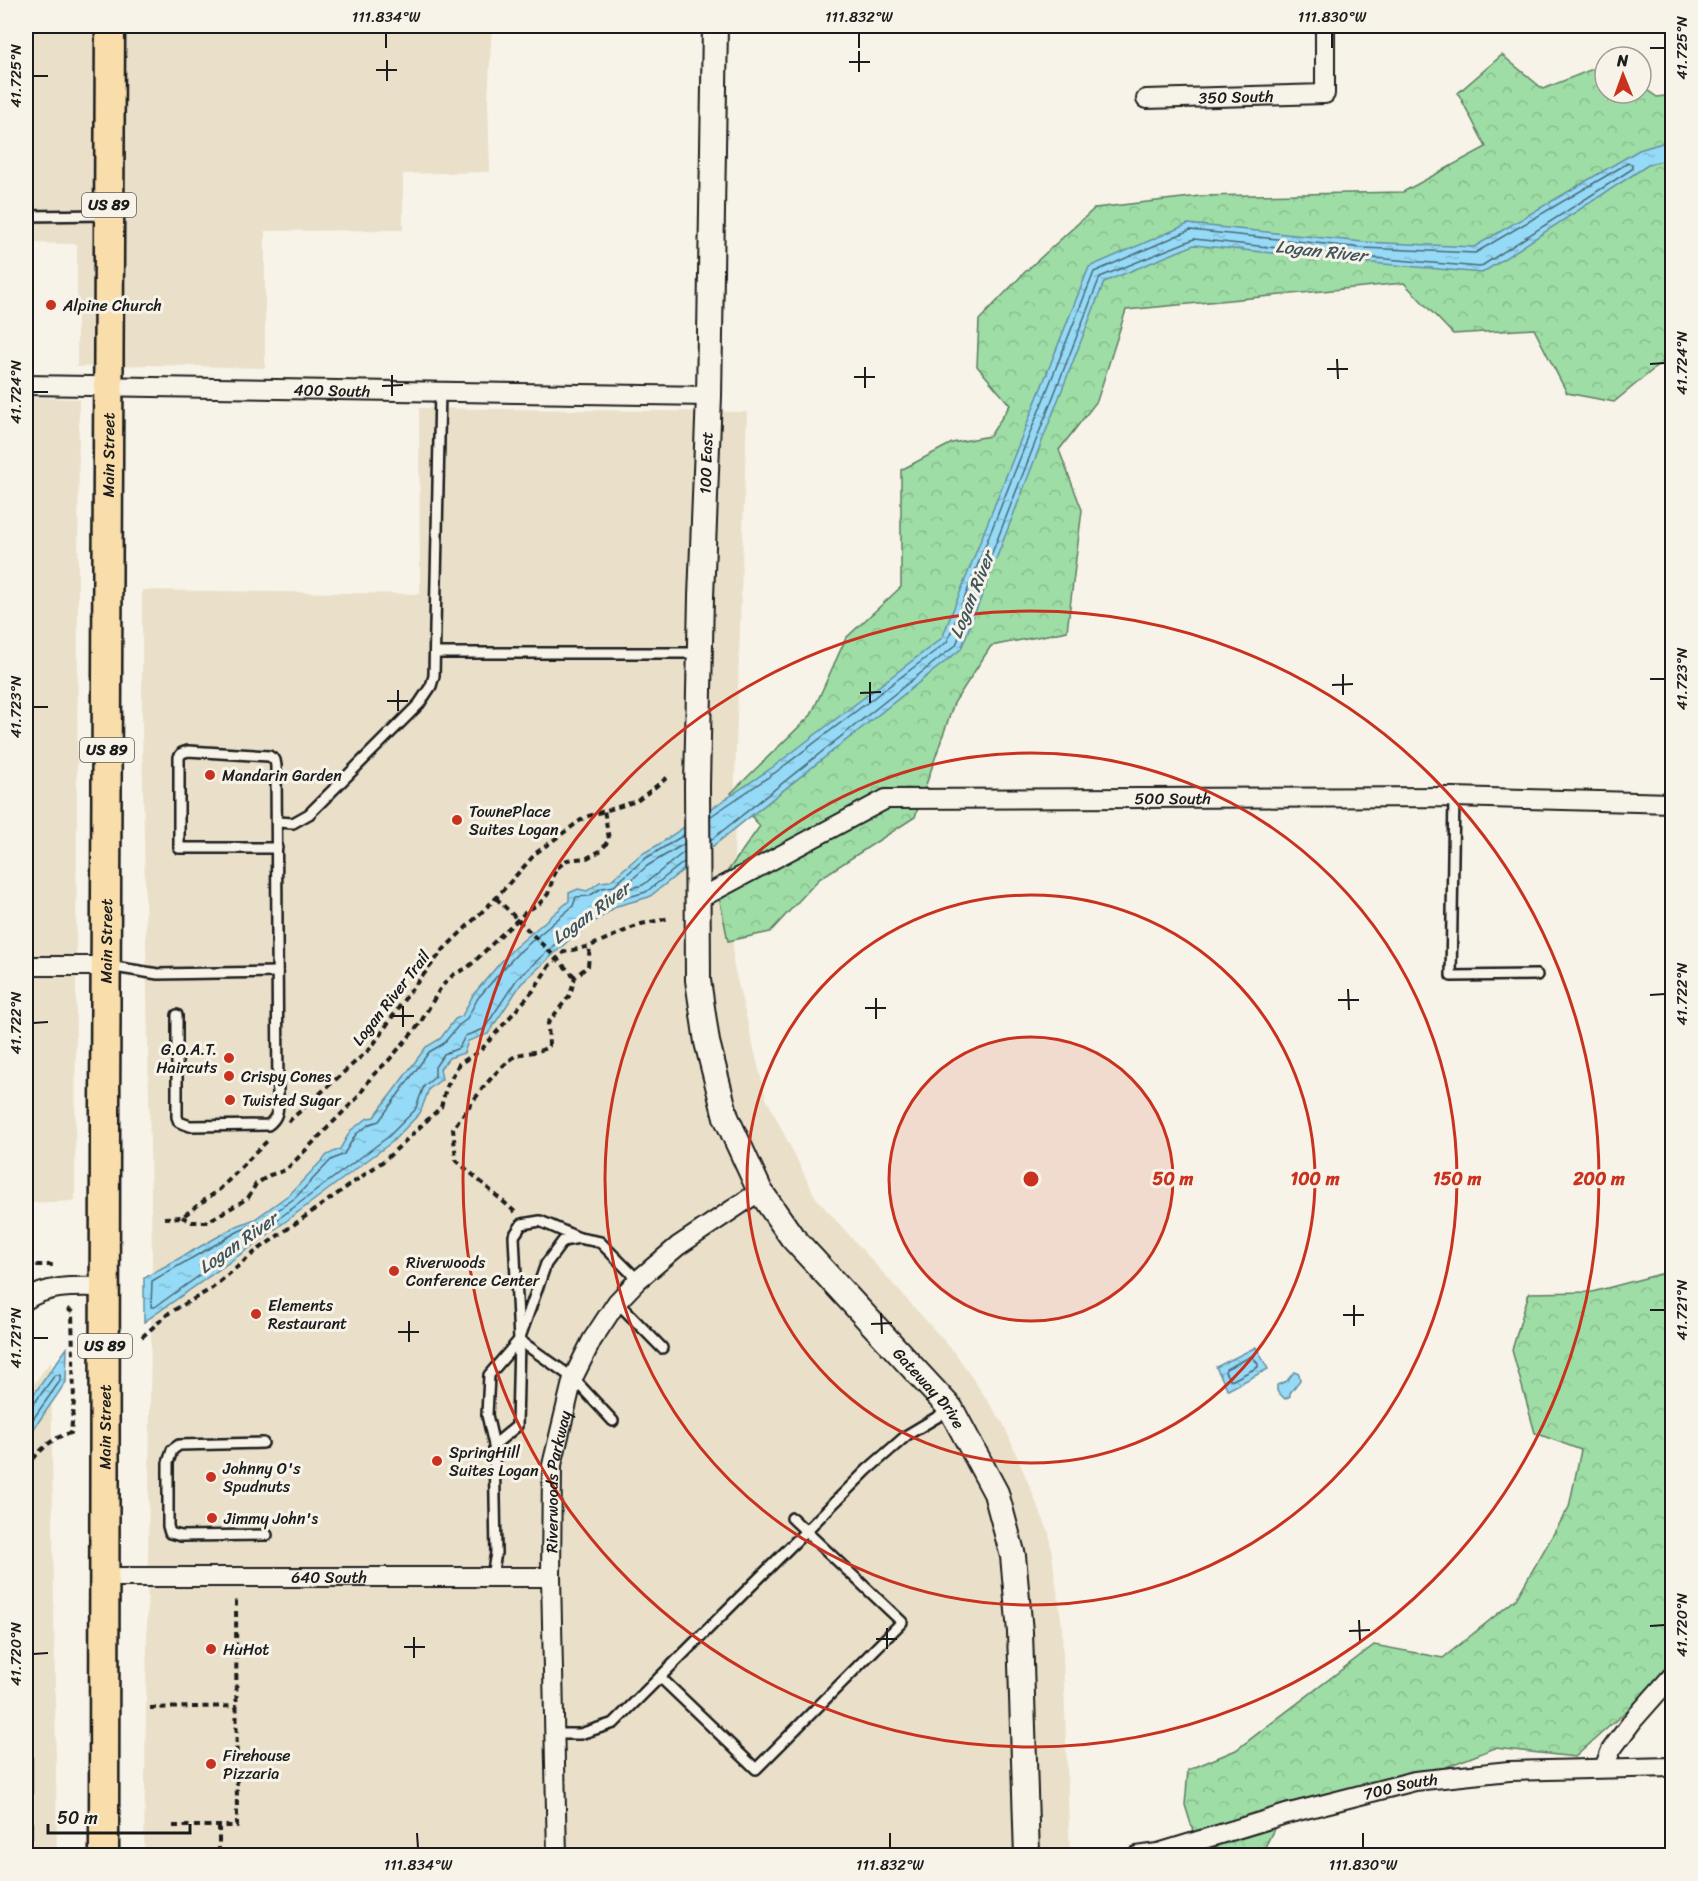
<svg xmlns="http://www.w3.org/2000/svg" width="1698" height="1881" viewBox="0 0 1698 1881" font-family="Sriracha,sans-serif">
<defs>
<pattern id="forest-crowns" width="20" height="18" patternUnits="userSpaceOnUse" patternTransform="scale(1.5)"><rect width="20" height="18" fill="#9edda5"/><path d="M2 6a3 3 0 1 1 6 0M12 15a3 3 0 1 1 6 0" fill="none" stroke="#88bd8d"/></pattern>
<pattern id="water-ripples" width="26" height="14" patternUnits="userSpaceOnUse" patternTransform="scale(1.5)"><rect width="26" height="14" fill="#95daf7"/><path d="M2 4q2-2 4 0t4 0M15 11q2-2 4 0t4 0" fill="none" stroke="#80bad3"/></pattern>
</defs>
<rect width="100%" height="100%" fill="#f7f3e8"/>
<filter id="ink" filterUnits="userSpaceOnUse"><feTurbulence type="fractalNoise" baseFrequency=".0167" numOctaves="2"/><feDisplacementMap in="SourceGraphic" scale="12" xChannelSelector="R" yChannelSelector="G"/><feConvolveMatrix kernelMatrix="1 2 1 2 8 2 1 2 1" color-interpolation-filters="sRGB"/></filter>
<g filter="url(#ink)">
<g fill="#eae0c9">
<path d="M26 26H492L488 100 490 172 403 174V230L265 231V368L149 365 77 367V244L26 243Z"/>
<path d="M26 397 79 399 75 1201 26 1203Z"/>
<path d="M419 408 747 412 735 782 733 963 766 1098 816 1198 956 1354 1004 1425 1049 1533 1062 1626 1070 1855H144L152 1257 142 733V590L420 594Z"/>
<path d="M51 1361 57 1855H26V1394Z"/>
</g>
<g fill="url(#forest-crowns)" stroke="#5d7c60" stroke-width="1.5">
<path d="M1502 55 1543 89 1605 64V93H1641V86L1657 97 1672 95V354L1614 402 1567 393 1534 329 1453 334 1404 283 1126 310 1097 401 1059 450 1082 510 1067 631 991 646 954 703 915 817 819 879 770 932 728 941 717 886 760 826 731 793 811 715 846 638 901 587V470L952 443 990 436 1010 405 977 366 979 320 1025 272 1095 208 1200 196 1403 192 1486 147 1458 93Z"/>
<path d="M1672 1271V1670L1575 1757 1495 1748 1379 1793 1287 1803 1261 1855 1145 1856 1195 1837 1185 1805 1188 1770 1236 1750 1374 1645 1443 1658 1516 1599 1569 1507 1581 1450 1535 1433 1512 1350 1529 1293 1592 1292Z"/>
</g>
<g fill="url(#water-ripples)" stroke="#658e9f" stroke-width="1.5">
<path d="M1672 140V158L1648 165 1482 273 1351 261 1194 245 1104 282 961 649 649 897 617 906 569 940 521 984 488 1034 468 1041 464 1053 449 1058 440 1069 442 1079 429 1089 420 1113 392 1142 254 1245 144 1322V1278L237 1226 255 1219 291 1193 327 1155 340 1149 351 1130 368 1118 374 1117 426 1047 440 1039 455 1019 462 1016 473 995 500 963 513 949 569 901V893L578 889 587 891 600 882 610 881 640 855 656 846 773 767 942 638 1089 267 1188 224 1363 242 1474 247 1639 150Z"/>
<path d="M1256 1347 1268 1369 1228 1390 1216 1367Z"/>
<path d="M67 1348 66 1382 26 1440V1405Z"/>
<path d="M1294 1372 1299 1374 1300 1380 1290 1393V1396L1285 1399 1277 1391V1385L1287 1381Z"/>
</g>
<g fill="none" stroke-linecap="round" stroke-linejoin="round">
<g stroke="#4c6874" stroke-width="1.5">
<path d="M711 816 776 772 947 642 1094 272 1190 230 1363 248 1475 253 1628 163 1632 164V169L1480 267 1351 256 1194 239 1100 277 956 645 711 840"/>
<path d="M684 835 643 860 614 886 602 888 589 896 576 897 573 906 518 953 505 967 478 998 466 1020 459 1025 443 1044 429 1052 379 1121 370 1124 356 1134 344 1154 331 1160 295 1198 259 1223 239 1231 152 1281 151 1307H155L250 1240 388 1137 415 1110 424 1086 435 1077V1067L444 1054 459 1048 465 1036 484 1029 517 979 565 935 615 901 646 892 684 862"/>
<path d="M684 844 647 866 628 883V887L631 888 643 885 684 852"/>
<path d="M1252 1356 1258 1364V1367L1233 1380H1230L1225 1372 1226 1369Z"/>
<path d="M26 1407 33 1405 55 1375H60V1381L26 1429"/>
</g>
<defs>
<g id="service">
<path d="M26 216 107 215"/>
<path d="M435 653H700"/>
<path d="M1454 797 1451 976 1537 975"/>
<path d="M278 822 293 823 309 814 419 704 431 686 434 676 440 391"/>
<path d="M108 966 158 974 277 972"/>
<path d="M177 1015V1117L179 1122 190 1126 268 1125C278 1118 278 1110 278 1099L276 766 275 760 269 756 188 751 182 753 179 757V848H277"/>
<path d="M617 1302 662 1348"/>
<path d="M519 1340 573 1378 613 1421"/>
<path d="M263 1443 179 1445 172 1450 168 1463V1526L170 1533 181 1536 267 1535"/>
<path d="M494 1445 487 1415 489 1375 519 1340 514 1236 522 1224 540 1221 579 1238"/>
<path d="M492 1576 496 1553 494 1445 517 1426 519 1340 546 1264 563 1241 579 1238 600 1242 638 1280"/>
<path d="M660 1677 756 1769 902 1622 792 1518"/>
<path d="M554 1734H580L614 1723 867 1470 907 1435 949 1410"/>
<path d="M26 1756V1836"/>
</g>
<g id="minor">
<path id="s1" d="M1146 99 1325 94V26"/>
<path id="s2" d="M26 385 709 396"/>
<path id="s3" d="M697 900 886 799 1454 797 1672 803"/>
<path d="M26 966H105"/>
<path d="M26 1300C50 1284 77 1287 105 1287"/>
<path id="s4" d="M105 1577H551"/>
<path d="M1604 1768 1611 1750 1634 1719 1672 1676"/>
<path id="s5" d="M557 1856 551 1577 552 1465 573 1378 592 1340 617 1302 638 1280 678 1246 760 1191"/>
<path id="s6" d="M1137 1856 1158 1853 1286 1814 1415 1781 1509 1771 1672 1767"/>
</g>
<g id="secondary">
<path id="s7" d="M715 26 709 396 701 597 697 785 698 980 707 1042 726 1117 760 1191 792 1237 951 1409 996 1493 1013 1556 1020 1632 1027 1856"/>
</g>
<g id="trunk">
<path id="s8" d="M104 1856 105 1114 110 26"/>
</g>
</defs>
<use href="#service" stroke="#1c1c1c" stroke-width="14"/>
<use href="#minor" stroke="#1c1c1c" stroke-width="22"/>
<use href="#secondary" stroke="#1c1c1c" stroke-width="28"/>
<use href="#trunk" stroke="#1c1c1c" stroke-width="33"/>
<g stroke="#1c1c1c" stroke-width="4" stroke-dasharray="6 4.5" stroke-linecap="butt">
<path d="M288 1122 371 1048 408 994 444 949 496 898 536 853 585 817 637 801 668 777"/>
<path d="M515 1212 456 1160 453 1128C471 1105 490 1074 514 1057 523 1051 536 1055 549 1046L548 1023 570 995 575 977 588 966 590 946"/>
<path d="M182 1217 192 1222H207L248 1198 256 1184 270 1175 286 1170 359 1096 371 1077 389 1060 419 1025 441 987 453 975 467 968 476 960 500 936 527 911 540 903 548 894 556 869 567 860 587 858 602 850 609 839 604 810"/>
<path d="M164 1218 182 1217 220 1189 269 1139"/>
<path d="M26 1222H36"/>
<path d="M26 1267 34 1265H54"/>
<path d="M142 1337 169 1313 211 1289 255 1252 385 1160 441 1107 446 1088 459 1064 481 1050 533 991 549 966 564 952 590 946 641 924 670 918"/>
<path d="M26 1467C39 1452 51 1437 71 1433L74 1401 72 1312 65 1307"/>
<path d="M150 1708 237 1706"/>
<path d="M173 1826H237L236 1597"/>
<path d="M219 1826V1852"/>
</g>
<use href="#service" stroke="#f7f3e8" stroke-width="9"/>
<use href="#minor" stroke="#f7f3e8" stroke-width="18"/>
<use href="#secondary" stroke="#f7f3e8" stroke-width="24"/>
<use href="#trunk" stroke="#f9deab" stroke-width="28"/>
<path stroke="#1c1c1c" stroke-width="4" stroke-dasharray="6 4.5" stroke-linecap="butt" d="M496 898 575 977"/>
</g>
</g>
<path fill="none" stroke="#1c1c1c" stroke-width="2" d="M386 33V48M859 33V48M1332 33V48M1650 48H1665M859 51V72M387 60V81M849 62H870M376 70H397M33 76H48M1337 359 1338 379M1650 364 1665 363M865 367V388M1327 369H1348M392 375V396M854 377H875M382 386 403 385M33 392H48M1343 674V695M1650 679H1665M870 682V703M1332 685 1353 684M398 690V711M860 693 881 692M387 701H408M33 707H48M1348 989 1349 1010M1650 995 1665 994M876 998V1019M1338 1000H1359M403 1006V1027M865 1008H886M393 1016H414M33 1023 48 1022M1354 1305V1326M1650 1310H1665M881 1313 882 1334M1343 1315H1364M409 1321V1342M871 1324 892 1323M398 1332H419M33 1338H48M1359 1620 1360 1641M1650 1626 1665 1625M887 1628V1649M1349 1631 1370 1630M414 1637V1658M876 1639H897M404 1647H425M33 1654 48 1653M417 1833 418 1848M890 1833V1848M1363 1833V1848"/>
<circle cx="1031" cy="1179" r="142" fill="#c8321e" fill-opacity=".12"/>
<g fill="none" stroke="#c8321e" stroke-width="3">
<circle cx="1031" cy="1179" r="142"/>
<circle cx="1031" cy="1179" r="284"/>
<circle cx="1031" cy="1179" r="426"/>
<circle cx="1031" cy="1179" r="568"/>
</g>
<g fill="#c8321e" stroke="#f7f3e8" stroke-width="2">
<circle cx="51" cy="305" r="6"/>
<circle cx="210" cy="775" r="6"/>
<circle cx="457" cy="820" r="6"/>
<circle cx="229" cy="1058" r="6"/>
<circle cx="229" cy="1076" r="6"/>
<circle cx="230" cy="1100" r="6"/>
<circle cx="394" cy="1271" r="6"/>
<circle cx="256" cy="1314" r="6"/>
<circle cx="437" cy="1461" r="6"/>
<circle cx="211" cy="1477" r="6"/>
<circle cx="212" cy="1518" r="6"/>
<circle cx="211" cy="1649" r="6"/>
<circle cx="211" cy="1764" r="6"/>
</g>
<g text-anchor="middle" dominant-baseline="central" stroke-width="6" stroke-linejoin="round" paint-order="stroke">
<g fill="#f7f3e8" stroke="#5e5c59" stroke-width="1.5">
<rect x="82" y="193" width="54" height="24" rx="4.5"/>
<rect x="80" y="738" width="54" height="24" rx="4.5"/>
<rect x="78" y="1334" width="54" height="24" rx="4.5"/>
</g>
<g font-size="15" font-weight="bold" fill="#1c1c1c">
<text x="109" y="205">US 89</text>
<text x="107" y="750">US 89</text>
<text x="105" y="1346">US 89</text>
</g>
<g font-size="16" fill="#1c1c1c" stroke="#f7f3e8">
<text stroke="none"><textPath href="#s1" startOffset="90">350 South</textPath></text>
<text stroke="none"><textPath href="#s2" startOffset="306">400 South</textPath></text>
<text stroke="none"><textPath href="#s8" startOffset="1401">Main Street</textPath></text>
<text transform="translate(706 463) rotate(-88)">100 East</text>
<text stroke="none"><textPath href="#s3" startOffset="501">500 South</textPath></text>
<text stroke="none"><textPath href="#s8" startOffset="915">Main Street</textPath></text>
<text transform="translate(391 998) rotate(-52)">Logan River Trail</text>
<text stroke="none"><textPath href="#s7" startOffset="1436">Gateway Drive</textPath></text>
<text stroke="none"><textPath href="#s8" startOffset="429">Main Street</textPath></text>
<text stroke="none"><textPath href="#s5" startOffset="375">Riverwoods Parkway</textPath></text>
<text stroke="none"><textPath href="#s4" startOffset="224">640 South</textPath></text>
<text stroke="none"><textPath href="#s6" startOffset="273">700 South</textPath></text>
</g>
<g font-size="16" fill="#1c1c1c" stroke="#f7f3e8" text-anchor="start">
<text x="63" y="305">Alpine Church</text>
<text x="222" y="775">Mandarin Garden</text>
<text x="469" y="811">TownePlace<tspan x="469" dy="18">Suites Logan</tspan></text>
<text x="217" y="1049" text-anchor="end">G.O.A.T.<tspan x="217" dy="18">Haircuts</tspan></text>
<text x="241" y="1076">Crispy Cones</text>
<text x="242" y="1100">Twisted Sugar</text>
<text x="406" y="1262">Riverwoods<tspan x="406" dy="18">Conference Center</tspan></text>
<text x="268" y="1305">Elements<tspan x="268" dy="18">Restaurant</tspan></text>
<text x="449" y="1452">SpringHill<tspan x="449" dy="18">Suites Logan</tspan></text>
<text x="223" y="1468">Johnny O's<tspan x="223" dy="18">Spudnuts</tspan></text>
<text x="224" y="1518">Jimmy John's</text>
<text x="223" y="1649">HuHot</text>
<text x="223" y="1755">Firehouse<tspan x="223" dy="18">Pizzaria</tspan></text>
</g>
<g font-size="18" font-style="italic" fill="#40555e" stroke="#f7f3e8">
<text transform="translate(1321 251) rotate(6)">Logan River</text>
<text transform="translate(972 595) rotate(-68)">Logan River</text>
<text transform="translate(591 913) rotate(-36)">Logan River</text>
<text transform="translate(238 1243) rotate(-35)">Logan River</text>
</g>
</g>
<circle cx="1031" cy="1179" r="9" fill="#c8321e" stroke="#f7f3e8" stroke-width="3"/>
<g font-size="18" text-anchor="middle" font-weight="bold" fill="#c8321e" stroke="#f7f3e8" stroke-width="6" stroke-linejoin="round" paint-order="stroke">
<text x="1173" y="1185">50 m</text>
<text x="1315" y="1185">100 m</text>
<text x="1457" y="1185">150 m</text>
<text x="1599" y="1185">200 m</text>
</g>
<rect width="1698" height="1881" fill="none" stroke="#f7f3e8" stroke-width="66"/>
<g transform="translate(1623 75) rotate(359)"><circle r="28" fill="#f7f3e8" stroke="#9f9d96" stroke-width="1.5"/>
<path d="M0-4.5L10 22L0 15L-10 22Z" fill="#c8321e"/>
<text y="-9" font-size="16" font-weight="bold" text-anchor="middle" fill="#1c1c1c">N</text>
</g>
<path d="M48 1824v9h142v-9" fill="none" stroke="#1c1c1c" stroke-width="3"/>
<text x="57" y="1824" font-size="18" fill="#1c1c1c" stroke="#f7f3e8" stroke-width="4.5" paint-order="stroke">50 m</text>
<rect x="33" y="33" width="1632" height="1815" fill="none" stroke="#1c1c1c" stroke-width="2"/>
<g font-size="15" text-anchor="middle" fill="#1c1c1c">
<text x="386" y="22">111.834°W</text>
<text x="859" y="22">111.832°W</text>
<text x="1332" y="22">111.830°W</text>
<text transform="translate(1682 48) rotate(-90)" y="5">41.725°N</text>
<text transform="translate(16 76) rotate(-90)" y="5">41.725°N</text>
<text transform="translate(1682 363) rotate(-90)" y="5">41.724°N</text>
<text transform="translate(16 392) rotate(-90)" y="5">41.724°N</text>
<text transform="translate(1682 679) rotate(-90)" y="5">41.723°N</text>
<text transform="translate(16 707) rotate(-90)" y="5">41.723°N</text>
<text transform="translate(1682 994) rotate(-90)" y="5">41.722°N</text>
<text transform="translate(16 1023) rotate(-90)" y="5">41.722°N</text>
<text transform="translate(1682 1310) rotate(-90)" y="5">41.721°N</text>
<text transform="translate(16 1338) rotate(-90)" y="5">41.721°N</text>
<text transform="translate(1682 1625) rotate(-90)" y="5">41.720°N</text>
<text transform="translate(16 1654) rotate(-90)" y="5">41.720°N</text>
<text x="418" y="1870">111.834°W</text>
<text x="890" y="1870">111.832°W</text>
<text x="1363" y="1870">111.830°W</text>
</g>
</svg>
